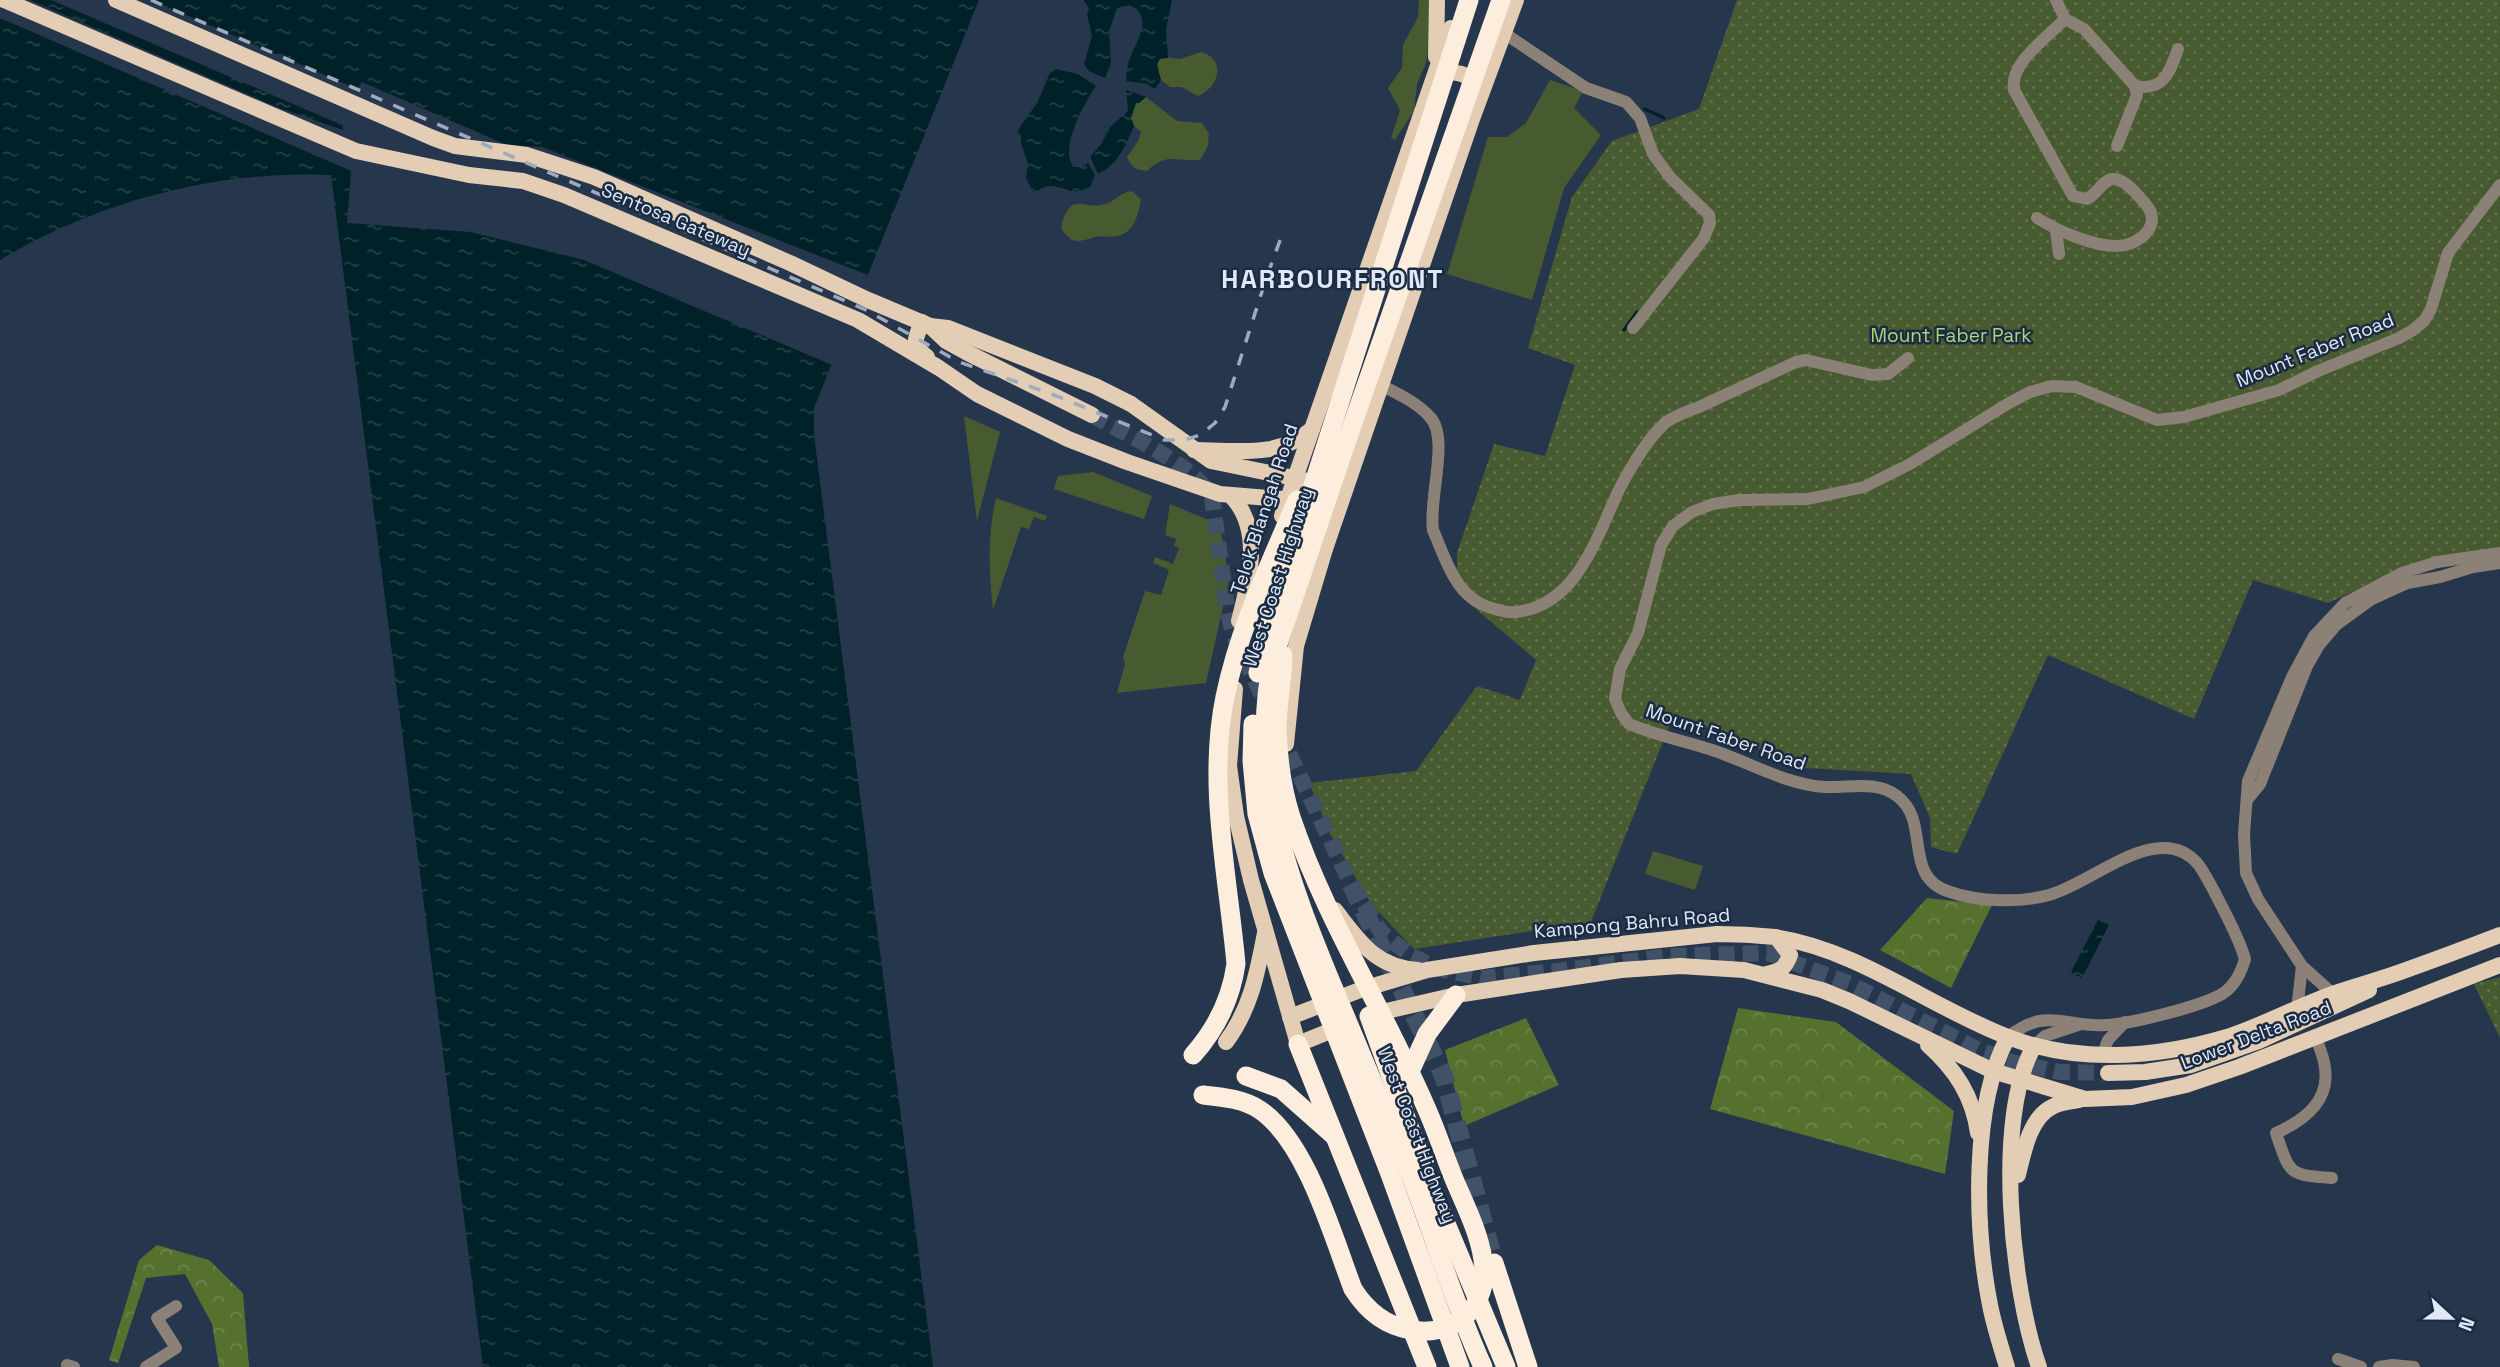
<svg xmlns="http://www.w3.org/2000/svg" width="2500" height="1367" viewBox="0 0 2500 1367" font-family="'Space Grotesk',sans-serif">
<defs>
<pattern id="forest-crowns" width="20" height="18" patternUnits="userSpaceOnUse" patternTransform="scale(1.75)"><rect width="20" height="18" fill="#56702e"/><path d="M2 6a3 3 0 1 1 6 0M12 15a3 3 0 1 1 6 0" fill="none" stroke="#6e844d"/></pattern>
<pattern id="park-dots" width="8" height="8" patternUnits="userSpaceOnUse" patternTransform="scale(1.75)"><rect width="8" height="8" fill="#485a2f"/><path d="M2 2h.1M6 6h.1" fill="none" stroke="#62724e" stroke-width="1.8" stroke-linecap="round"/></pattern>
<pattern id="water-ripples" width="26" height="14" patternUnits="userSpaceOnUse" patternTransform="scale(1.75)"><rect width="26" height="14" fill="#012128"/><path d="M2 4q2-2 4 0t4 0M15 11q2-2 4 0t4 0" fill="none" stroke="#264148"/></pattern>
</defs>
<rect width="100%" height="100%" fill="#25364d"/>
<g fill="#485a2f">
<path d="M1419 0H1434L1429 44 1426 63 1417 84 1414 111 1395 140 1391 138 1400 110 1388 88 1402 68 1403 45 1418 17Z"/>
<path d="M1201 52C1227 59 1219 88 1198 96L1181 87H1170L1161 80 1156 70 1159 59 1164 57 1180 59Z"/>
<path d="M1550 80 1583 91 1574 108 1601 135 1564 188 1532 300 1447 274 1488 137H1507L1526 123Z"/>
<path d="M1146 97 1177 121 1202 123 1209 134 1208 146 1200 160C1175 162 1167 152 1147 171 1136 170 1131 167 1127 157L1138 141 1141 132 1134 126 1131 118 1136 102 1139 103Z"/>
<path d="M1132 191 1141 199C1139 214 1134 232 1118 236 1110 238 1102 235 1095 237 1079 242 1071 245 1061 228 1071 187 1084 213 1108 203 1117 199 1121 192 1132 191Z"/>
<path d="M964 416 1000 432 977 521Z"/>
<path d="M1093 472 1152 496 1144 519 1054 489 1058 476Z"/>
<path d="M996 498 1047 516 1045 521 1034 517 1029 529 1021 527 993 610C989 570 987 538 996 498Z"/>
<path d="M1170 504 1220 525 1229 580 1206 683 1117 693 1125 664 1123 657 1145 591 1161 595 1169 570 1153 563 1155 557 1173 564 1179 548 1174 546 1176 539 1165 535Z"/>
<path d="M1653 851 1703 866 1695 890 1645 874Z"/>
</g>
<g fill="url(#forest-crowns)">
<path d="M1927 898 1992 905 1951 988 1880 950Z"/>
<path d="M1738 1008 1836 1022 1954 1111 1945 1174 1710 1109Z"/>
<path d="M1526 1018 1559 1085 1464 1126 1445 1050Z"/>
<path d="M157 1245 209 1260 243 1293 249 1367H219L212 1324 185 1274 146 1278 118 1363 109 1360 139 1260Z"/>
</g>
<g fill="url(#park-dots)">
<path d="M1737 0H2500V547L2420 561 2328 603 2253 580 2194 719 2048 655 1957 854 1931 847 1930 818 1911 774 1806 768 1674 714 1591 922 1414 949 1371 904 1329 832 1309 783 1416 771 1477 686 1520 700 1536 660 1457 593V553L1494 444 1545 456 1575 365 1528 348 1572 197 1612 141 1699 109Z"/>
<path d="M2500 977V1038L2474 984Z"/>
</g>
<g fill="url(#water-ripples)">
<path d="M0 0H979L814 408V435L933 1367H483L331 175C216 170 99 201 0 260Z"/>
<path d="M1084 0H1172L1166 29 1168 58 1160 59 1157 64 1161 80 1155 89 1147 84 1126 81C1127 73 1127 65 1130 58 1137 40 1154 17 1130 5L1117 8 1109 31 1111 63 1105 78 1089 71 1084 64 1092 36 1087 14 1089 9Z"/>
<path d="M1056 69 1078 74 1096 86C1085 102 1057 152 1075 167H1082L1088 163 1095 175 1090 187C1071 197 1066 186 1049 186 1043 186 1039 192 1033 192L1026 178 1028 164 1021 143V136L1017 131 1037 103 1050 73Z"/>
<path d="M1126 90 1146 97 1139 103H1136L1131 118 1134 126C1125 146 1119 164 1098 174L1090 157 1102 143 1109 128 1128 111Z"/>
<path d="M2098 920 2109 925 2082 978 2071 972Z"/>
</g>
<path fill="#25364d" d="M0 0H30L282 109 343 130 342 125 51 0H152L357 89 362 82 507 145 542 147 868 275 832 365 584 260 470 232 347 223 351 171 0 18Z"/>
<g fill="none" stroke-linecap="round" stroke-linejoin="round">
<g stroke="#012128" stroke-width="3.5">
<path d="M1645 109 1664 118"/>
<path d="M1624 330 1637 312"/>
</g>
<g stroke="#415167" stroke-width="16" stroke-dasharray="16 8" stroke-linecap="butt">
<path d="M1092 415C1125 434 1194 465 1212 497L1227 608 1233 634 1267 706"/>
<path d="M1279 732 1351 884 1381 932 1410 955 1438 969 1483 978 1558 971 1669 956 1768 953 1851 984 1977 1049 2012 1062 2060 1072 2108 1073"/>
</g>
<path stroke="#415167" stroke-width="19" stroke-dasharray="19 10" stroke-linecap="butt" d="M1351 884 1444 1077 1491 1251"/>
<g stroke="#8c8176" stroke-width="12">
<path d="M2056 0 2065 19 2084 29 2135 86C2164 92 2170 71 2178 49"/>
<path d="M1504 33 1586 88 1626 102 1640 118 1653 154 1670 177 1709 215 1710 223 1704 238 1633 328"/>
<path d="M2117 146 2137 95 2135 86"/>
<path d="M2037 218C2058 231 2092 246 2117 246 2133 246 2157 232 2151 213 2149 206 2140 198 2135 192 2129 186 2121 178 2112 179 2102 181 2097 194 2087 199L2073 196 2014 90C2009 63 2048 37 2065 19"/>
<path d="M2056 230 2059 254"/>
<path d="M1379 384C1396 393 1417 402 1430 417 1450 438 1428 500 1433 530 1447 562 1456 600 1495 609 1502 611 1508 613 1516 612 1572 606 1593 548 1613 503 1623 479 1646 440 1665 423 1674 416 1689 411 1699 407 1731 392 1764 377 1796 362L1806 360 1872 375 1888 374 1908 358"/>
<path d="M2247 800 2260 784 2307 666 2319 645 2336 625 2372 599 2407 583 2440 577 2473 567 2500 563"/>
<path d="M2333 994 2302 966 2258 899 2246 873 2244 834 2248 781 2292 677 2314 636 2345 603 2402 573 2437 562 2500 553"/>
<path d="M2297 1010 2302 966"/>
<path d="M2315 1036C2319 1046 2324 1057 2325 1068 2330 1102 2303 1121 2276 1133 2290 1175 2289 1175 2332 1178"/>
<path d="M2008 1037C2046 1006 2066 1028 2106 1025 2131 1024 2202 1006 2222 994 2235 986 2241 973 2245 959 2238 935 2225 913 2214 891 2209 882 2204 872 2198 864 2159 818 2092 884 2049 895 2020 903 1979 902 1950 892 1901 877 1932 822 1897 796 1877 780 1849 788 1825 787 1788 785 1750 763 1715 751 1686 741 1657 736 1629 724L1621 713 1615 699 1620 669 1638 633 1661 545 1673 526 1692 512 1713 504 1739 500 1808 499 1864 487 1910 464 2009 403 2030 392 2052 386 2076 387 2157 420 2184 417 2279 390 2318 371 2399 338 2413 330 2424 321 2431 309 2448 253 2500 185"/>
<path d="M2034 1046 2045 1036 2081 1024"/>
<path d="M2102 1056 2108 1040 2125 1022"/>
<path d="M2338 1359 2361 1367"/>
<path d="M67 1365 74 1367"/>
<path d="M146 1367 176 1348 157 1318 176 1306"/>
<path d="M2379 1367 2392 1365 2414 1367"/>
</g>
<g stroke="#e3cdb5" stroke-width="16">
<path d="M4 0 356 151 469 175 523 181 564 195 858 320 939 368 977 394 1068 439 1127 462 1220 494 1295 500"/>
<path d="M116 0 433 138 455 146 527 155 594 177 790 263 868 300 930 326 948 328 1095 386 1131 404 1211 461 1304 480"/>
<path d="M1436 57 1437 0"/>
<path d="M1436 77C1451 68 1473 73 1478 90"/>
<path d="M922 322C915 340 911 344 927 357"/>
<path d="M930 326 946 341 966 352 1092 415"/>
<path d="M1194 450C1236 450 1278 459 1312 429"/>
<path d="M1333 484 1353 463"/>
<path d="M1232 497C1263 530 1249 582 1239 621"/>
<path d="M1282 516 1451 28"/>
<path d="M1321 520 1325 549"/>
<path d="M1235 689 1229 766 1236 816 1251 880 1298 1044 1345 1025"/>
<path d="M1286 744 1296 646 1325 549 1472 119 1516 0"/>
<path d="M1335 910C1360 942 1375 967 1418 970"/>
<path d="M1766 974C1780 971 1785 969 1790 955L1777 938"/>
<path d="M1369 1015 1456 995 1621 970 1680 966 1744 970 1822 990 1849 1001 1993 1071 2085 1099 2132 1097 2186 1085 2239 1067 2500 965"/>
<path d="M1290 1017 1360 990 1427 970 1534 953 1717 934C1736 934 1756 935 1775 937 1859 950 1930 1007 2008 1037 2078 1064 2156 1058 2227 1037 2264 1025 2298 1006 2335 993 2358 985 2382 979 2406 970 2437 959 2469 947 2500 935"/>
<path d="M1226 1042C1251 1008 1257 974 1265 933"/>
<path d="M1928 1045C1955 1069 1973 1096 1978 1133"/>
<path d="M2034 1046C1993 1119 2012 1290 2039 1367"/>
<path d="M2108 1073 2145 1072 2191 1065 2259 1041 2369 990"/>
<path d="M2018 1175C2023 1154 2030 1117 2052 1107 2060 1102 2070 1102 2079 1100"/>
<path d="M2007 1367C2001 1347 1994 1326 1990 1305 1975 1229 1971 1106 2008 1037"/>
</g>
<g stroke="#fdeddc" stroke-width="19">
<path d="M1258 673 1273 610 1469 0"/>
<path d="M1253 724 1252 761 1257 814 1273 873 1390 1174 1460 1367"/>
<path d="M1369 1016 1434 1195 1506 1367"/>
<path d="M1298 1044 1427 1367"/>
<path d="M1193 1055C1217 1028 1231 999 1236 964 1228 876 1207 784 1225 697 1239 628 1270 564 1297 500"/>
<path d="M1246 1076 1281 1089 1333 1135"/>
<path d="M1407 1078 1427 1034 1456 995"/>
<path d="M1203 1095C1222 1097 1244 1099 1260 1110 1307 1142 1333 1237 1353 1289 1367 1311 1385 1326 1411 1330 1451 1337 1486 1310 1484 1269 1482 1236 1464 1204 1452 1174 1443 1151 1435 1127 1425 1105 1383 1008 1325 918 1291 817 1282 789 1278 758 1277 729 1277 704 1283 679 1283 655"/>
<path d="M1494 1263 1528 1367"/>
<path d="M1483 1367C1452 1299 1432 1228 1404 1159 1381 1101 1357 1044 1333 987 1290 883 1247 773 1273 659L1347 440 1501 0"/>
</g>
<path stroke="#9eaabd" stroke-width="3.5" stroke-dasharray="12 12" stroke-linecap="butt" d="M151 0 866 310 959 362 1049 393 1164 440H1185L1200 435 1215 423 1225 407 1266 279 1283 232"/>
</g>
<g text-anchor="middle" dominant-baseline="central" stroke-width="5" stroke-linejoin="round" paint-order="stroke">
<g font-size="19" fill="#dfe9f9" stroke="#1b2b42">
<text transform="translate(676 220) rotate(23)">Sentosa Gateway</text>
<text transform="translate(2315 350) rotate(-22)">Mount Faber Road</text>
<text transform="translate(1264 509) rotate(-72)">Telok Blangah Road</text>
<text transform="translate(1278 577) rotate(-72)">West Coast Highway</text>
<text transform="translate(1726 737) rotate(19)">Mount Faber Road</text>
<text transform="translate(1632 923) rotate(-5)">Kampong Bahru Road</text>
<text transform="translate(2256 1035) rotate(-21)">Lower Delta Road</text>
<text transform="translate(1417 1135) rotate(69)">West Coast Highway</text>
</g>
<g font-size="19" fill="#add578" stroke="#1b2b42">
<text x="1951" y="335">Mount Faber Park</text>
</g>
<g font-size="26" font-weight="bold" letter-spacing="2" fill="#dfe9f9" stroke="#1b2b42">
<text x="1333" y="279">HARBOURFRONT</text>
</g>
</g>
<g transform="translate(2451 1318) rotate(112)" stroke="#1b2b42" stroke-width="5" paint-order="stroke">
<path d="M0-5L12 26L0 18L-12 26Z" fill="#dfe9f9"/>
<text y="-10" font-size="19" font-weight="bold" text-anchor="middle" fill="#dfe9f9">N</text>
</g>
</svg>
